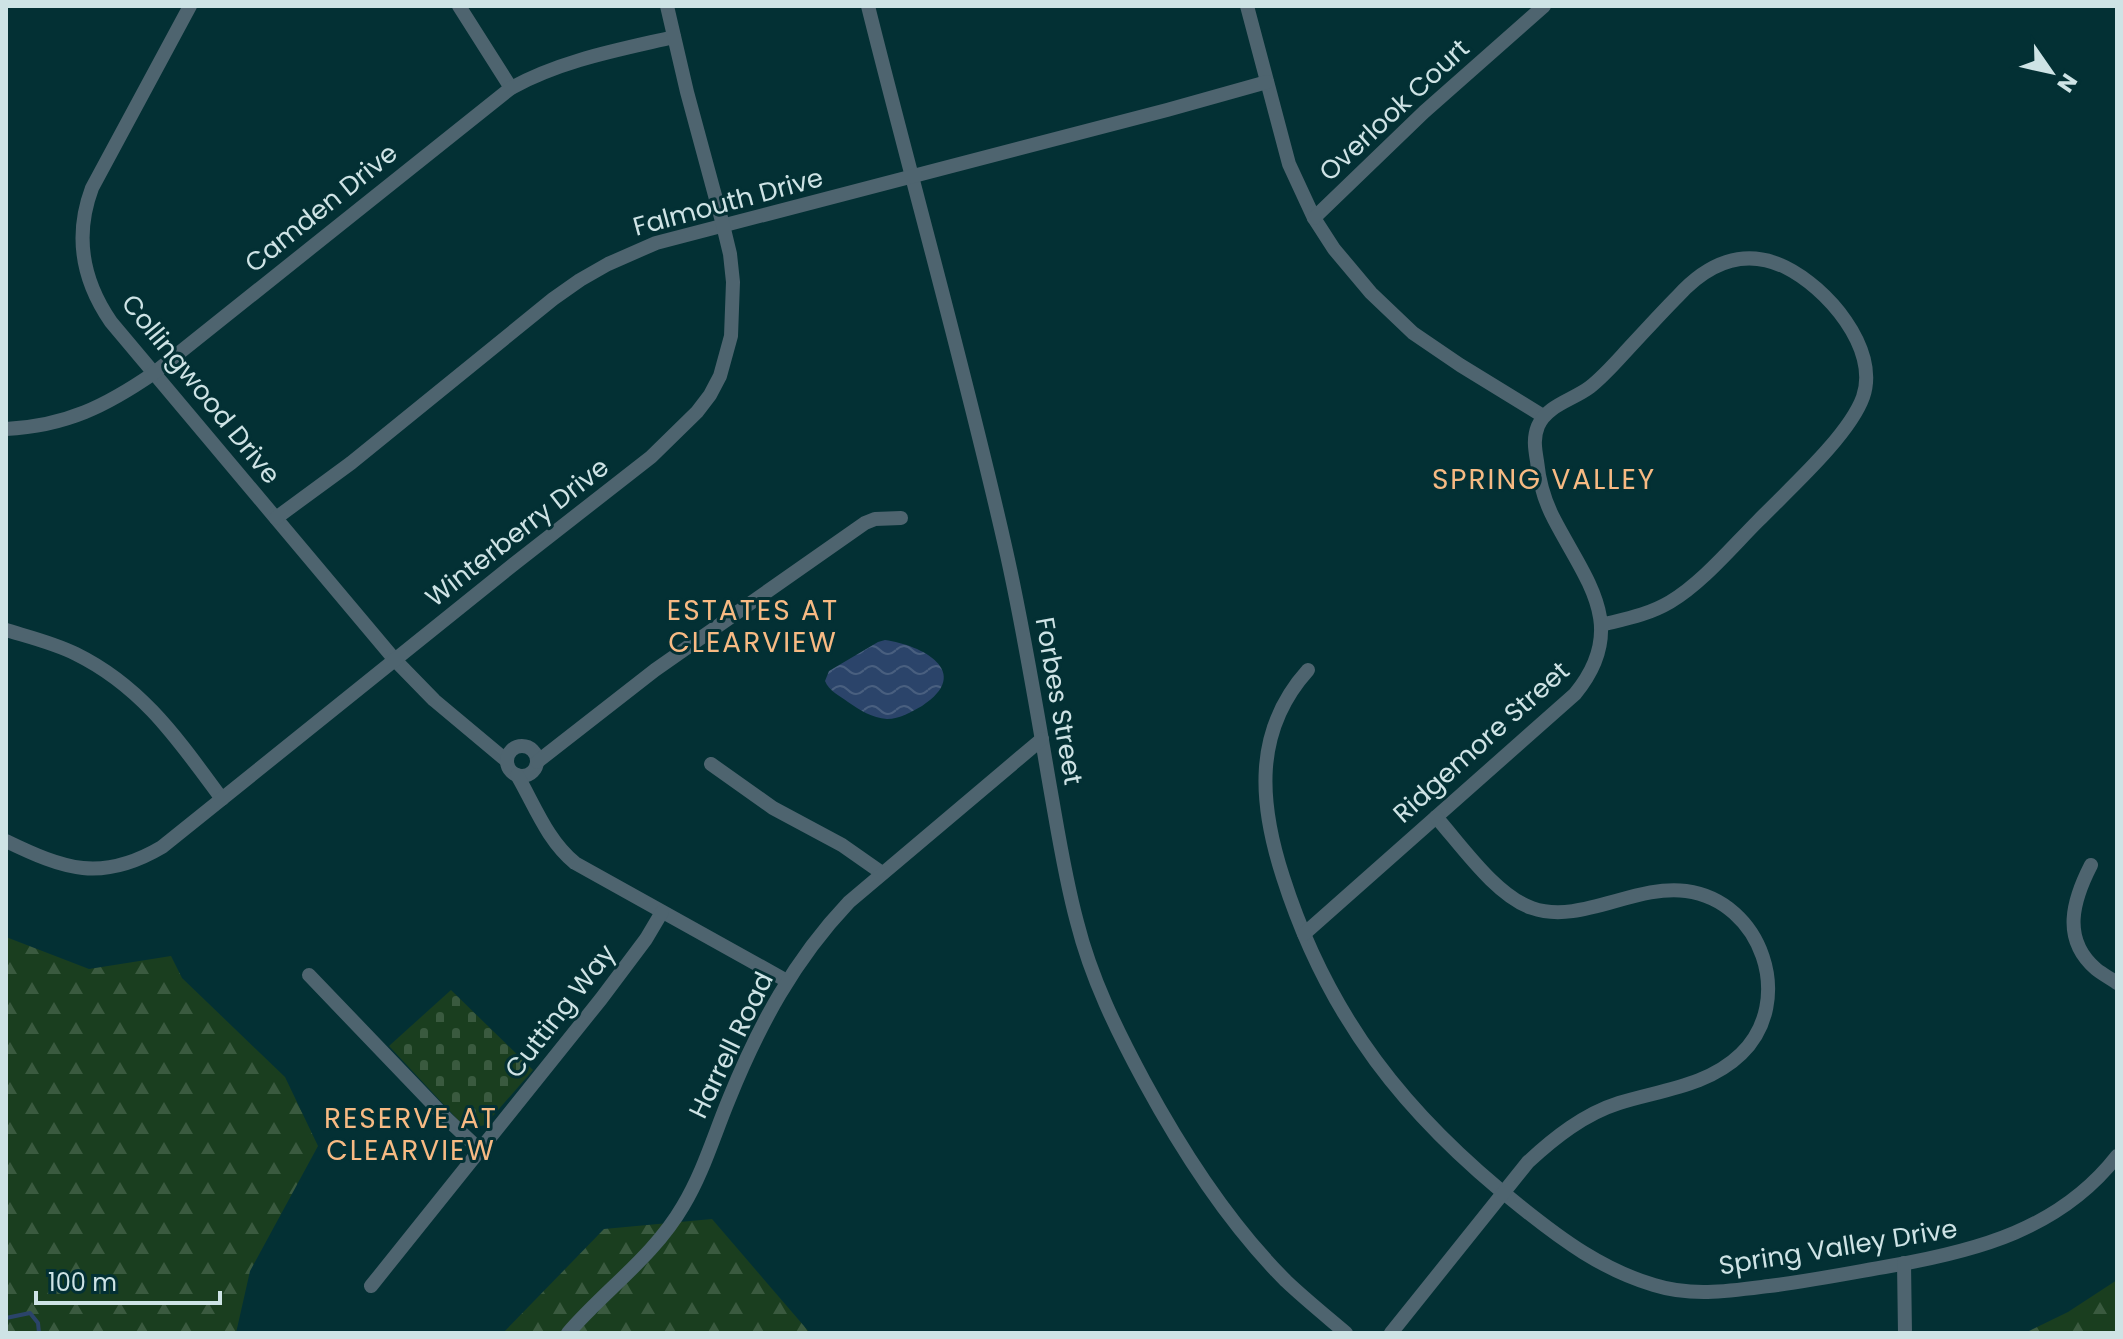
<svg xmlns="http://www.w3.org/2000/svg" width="2123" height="1339" viewBox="0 0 2123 1339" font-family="Poppins,sans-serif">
<defs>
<pattern id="forest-firs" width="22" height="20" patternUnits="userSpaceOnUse" patternTransform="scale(2)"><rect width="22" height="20" fill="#1a3e1f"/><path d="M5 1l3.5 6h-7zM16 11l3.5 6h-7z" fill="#3a5a3f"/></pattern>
<pattern id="cemetery-stones" width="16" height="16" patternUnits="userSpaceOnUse" patternTransform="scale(2)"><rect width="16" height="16" fill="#1a3e1f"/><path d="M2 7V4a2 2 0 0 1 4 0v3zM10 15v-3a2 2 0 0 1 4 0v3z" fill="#3a5a3f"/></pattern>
<pattern id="water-waves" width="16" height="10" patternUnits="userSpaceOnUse" patternTransform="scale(2)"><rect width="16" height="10" fill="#2b446a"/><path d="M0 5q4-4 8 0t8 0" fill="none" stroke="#495f7f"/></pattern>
</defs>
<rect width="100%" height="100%" fill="#033034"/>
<g fill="url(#forest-firs)">
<path d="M6 937 89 969 171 956 182 978 285 1077 318 1146 250 1271 236 1333H6Z"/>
<path d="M712 1219 810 1333H503L604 1229Z"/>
<path d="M2117 1280V1333H2025L2068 1312Z"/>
</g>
<path fill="url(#cemetery-stones)" d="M451 990 533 1070 485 1125 472 1128 459 1121 389 1046Z"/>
<path fill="url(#water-waves)" d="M885 640C922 645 974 672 922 706 911 712 900 719 887 719 872 718 860 710 848 702 839 695 829 691 825 681L829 671 878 642Z"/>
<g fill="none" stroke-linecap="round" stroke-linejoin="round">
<path stroke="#2b446a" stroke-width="4" d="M6 1318 30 1313 38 1323 39 1333"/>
<g stroke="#4e646f" stroke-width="14">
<path d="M190 6 92 188C74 236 82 280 111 322L395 660 434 700 507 761"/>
<path d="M459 6 511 88"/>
<path d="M868 6C913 186 964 365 1005 546 1023 625 1036 706 1050 787 1058 832 1065 878 1077 922 1091 978 1117 1031 1144 1081 1183 1153 1228 1223 1286 1281 1305 1299 1326 1316 1346 1333"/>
<path d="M1247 6 1289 164 1314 218 1334 249 1371 293 1413 333 1460 365 1543 416"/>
<path d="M1314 218 1424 112 1544 6"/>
<path d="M6 429C66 426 106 406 154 373L511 88C562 60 618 50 674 37"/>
<path d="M276 518 351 463 553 299 580 280 608 264 656 243 1167 110 1267 82"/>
<path d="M6 630C29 637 54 643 76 654 143 687 179 741 222 799"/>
<path d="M1308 670C1253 731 1259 803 1283 877 1328 1018 1406 1116 1521 1207 1562 1240 1603 1270 1654 1285 1692 1297 1730 1291 1769 1286 1810 1281 1850 1273 1890 1266 1977 1251 2060 1229 2117 1156"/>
<circle cx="522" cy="761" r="15"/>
<path d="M537 762 655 670 865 523 875 519 901 518"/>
<path d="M711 764 773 808 842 845 882 873"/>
<path d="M517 775C535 806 547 840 575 863L787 981"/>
<path d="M6 841C64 869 101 883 162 847L514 564 651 457 697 412 710 395 720 376 731 336 733 282 730 254 723 225 687 92 667 6"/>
<path d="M2091 865C2073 900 2061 939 2096 969 2102 974 2110 978 2117 983"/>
<path d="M1304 934 1575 694C1630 627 1586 581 1554 519 1545 502 1539 481 1537 461 1535 449 1533 438 1538 426 1547 405 1573 400 1590 387 1604 376 1616 362 1628 349 1645 331 1661 313 1678 296 1707 264 1743 247 1785 267 1826 287 1880 348 1863 397 1849 436 1788 490 1758 521 1732 547 1702 583 1670 602 1648 615 1625 619 1601 625"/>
<path d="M309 975 447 1119 480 1150"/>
<path d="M1904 1263 1905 1333"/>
<path d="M371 1286 601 999 646 939 662 912"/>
<path d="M568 1333C605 1290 654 1256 683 1206 703 1173 714 1135 729 1099 759 1025 794 960 849 902L1042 739"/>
<path d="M1391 1333 1528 1162C1554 1138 1584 1114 1619 1103 1661 1090 1708 1086 1741 1054 1796 1001 1762 901 1686 891 1635 884 1580 925 1532 908 1496 896 1461 845 1436 817"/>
</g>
</g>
<g text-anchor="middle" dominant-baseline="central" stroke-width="6" stroke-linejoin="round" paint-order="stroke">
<g font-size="26" fill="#cee3e5" stroke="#033034">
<text transform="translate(1394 110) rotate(-43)">Overlook Court</text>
<text transform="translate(728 202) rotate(-15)">Falmouth Drive</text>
<text transform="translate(321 208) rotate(-39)">Camden Drive</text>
<text transform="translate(201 389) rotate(51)">Collingwood Drive</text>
<text transform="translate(517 532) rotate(-38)">Winterberry Drive</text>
<text transform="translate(1059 701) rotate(80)">Forbes Street</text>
<text transform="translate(1481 742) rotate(-42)">Ridgemore Street</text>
<text transform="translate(560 1011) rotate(-52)">Cutting Way</text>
<text transform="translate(731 1045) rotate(-64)">Harrell Road</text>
<text transform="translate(1838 1247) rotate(-9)">Spring Valley Drive</text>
</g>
<g font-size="28" letter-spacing="2" fill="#f7ba83" stroke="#033034">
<text x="1544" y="479">SPRING VALLEY</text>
<text x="753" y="610">ESTATES AT<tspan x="753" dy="32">CLEARVIEW</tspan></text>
<text x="411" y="1118">RESERVE AT<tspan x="411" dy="32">CLEARVIEW</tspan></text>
</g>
</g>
<rect width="2123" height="1339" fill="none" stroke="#cee3e5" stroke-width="16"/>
<g transform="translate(2051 72) rotate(124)" stroke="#033034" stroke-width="6" paint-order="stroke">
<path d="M0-6L14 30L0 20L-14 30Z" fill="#cee3e5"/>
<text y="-12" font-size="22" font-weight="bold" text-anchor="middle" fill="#cee3e5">N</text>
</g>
<path d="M36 1291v12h184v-12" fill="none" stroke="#cee3e5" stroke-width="4"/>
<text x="48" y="1291" font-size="24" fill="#cee3e5" stroke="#033034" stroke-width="6" paint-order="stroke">100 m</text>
</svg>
